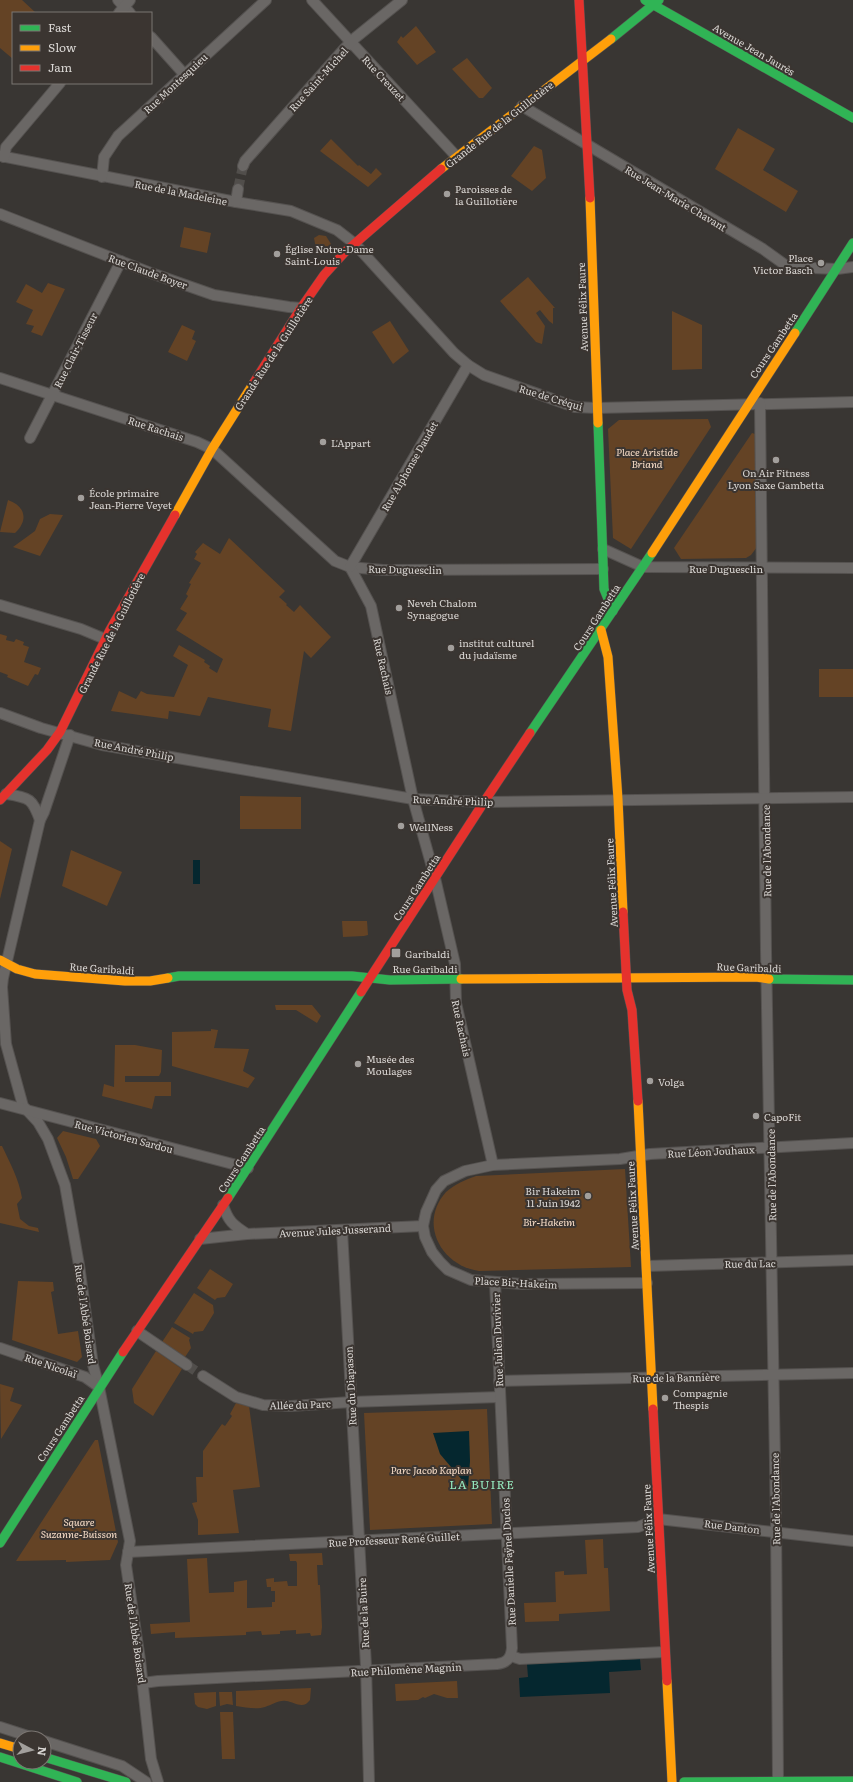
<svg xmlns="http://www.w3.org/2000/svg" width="853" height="1782" viewBox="0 0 853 1782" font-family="Literata,serif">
<rect width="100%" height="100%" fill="#393633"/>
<g fill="#644325">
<path d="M0 0H22L36 13H13V59L0 48Z"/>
<path d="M416 26 436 52 417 65 397 42 401 36 403 38Z"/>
<path d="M467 58 492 88 483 98H479L452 69Z"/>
<path d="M738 128 775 149 763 170 798 191 786 212 715 169Z"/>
<path d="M331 139 358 166 359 165 371 174 376 168 382 174 368 187 320 151Z"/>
<path d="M534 146 542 150 546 178 532 191 511 176Z"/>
<path d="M184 227 211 233 207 253 180 247Z"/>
<path d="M319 235 326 236 331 244C330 252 325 256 317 254L314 238Z"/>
<path d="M528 277 555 308H553V324L549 321 540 310 536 313 545 326 542 344 536 342 500 301Z"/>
<path d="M48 283 65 289 42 336 31 332 34 326 26 324 33 310 16 302 26 284 42 293Z"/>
<path d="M672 311 702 325V369L672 370Z"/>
<path d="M390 321 409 351 393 364 372 332Z"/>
<path d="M182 325 195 331 192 339 196 341 187 361 168 352Z"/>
<path d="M708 419 711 427 631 549 613 538 608 429 619 420Z"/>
<path d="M752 433 755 434 757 547 751 555 746 558 681 559 674 548Z"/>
<path d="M8 500C25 506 29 520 15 533L0 532Z"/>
<path d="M50 514 63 515 40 556 13 547 35 531 40 519Z"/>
<path d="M229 538 285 591 279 597 287 604 286 605 294 612 300 605 331 637 311 658 304 651 291 731 268 727 271 709 208 697 200 716 169 711 168 719 111 711 119 691 136 699 141 691 147 694 174 697 188 665 173 656 179 645 205 660 204 662 210 666 209 668 217 673 223 659 176 630 187 613 180 609 188 596 186 594 191 584 189 583 201 563 194 559 197 554 195 552 203 543 220 554Z"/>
<path d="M0 634 7 636 6 640 14 642 16 639 24 642 23 645 29 647 24 662 41 668 38 675 35 674 28 686 7 677 8 675 0 672Z"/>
<rect x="819" y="669" width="34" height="28"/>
<path d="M240 796 301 797V829H240Z"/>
<path d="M0 841 12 849 0 899Z"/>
<path d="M71 850 122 872 107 906 62 886Z"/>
<path d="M342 921H367L368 935 364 936 343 937Z"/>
<path d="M275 1005H312L321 1016 317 1023 296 1010H276Z"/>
<path d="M211 1029 218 1030 214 1048 249 1049 243 1071 255 1078 248 1088 172 1066V1032L211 1031Z"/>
<path d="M115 1045H135L162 1050 161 1072 159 1076H125V1082H171V1096H155L152 1109 102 1096 104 1084 114 1087Z"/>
<path d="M63 1131 96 1139 100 1146 78 1179H73L66 1157 57 1138Z"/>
<path d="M0 1146H2C10 1163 19 1179 22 1198L17 1204 20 1219 29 1226 38 1228 39 1232 0 1223Z"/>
<path d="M625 1169 631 1267 479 1271C441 1266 418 1223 446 1192 455 1184 465 1180 476 1176Z"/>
<path d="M210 1269 233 1284 225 1297 217 1298 215 1300 197 1288Z"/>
<path d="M18 1281 53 1282 54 1291 51 1292 58 1334 78 1331 82 1357 77 1362 12 1340Z"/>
<path d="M194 1293 213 1305 214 1313 203 1331 194 1332 193 1334 174 1323Z"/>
<path d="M172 1327 190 1338 189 1340 191 1348 185 1357 162 1342Z"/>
<path d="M156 1351 182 1369 153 1416 134 1403 132 1389Z"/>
<path d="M0 1384 14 1388 10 1401 22 1405 1 1439Z"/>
<path d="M236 1403 249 1406 260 1487 233 1490 239 1533 198 1535V1520L192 1503 197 1502 196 1477H203V1451L222 1424 225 1426 232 1416 230 1414Z"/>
<path d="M487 1409 492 1524 370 1530 364 1413Z"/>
<path d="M95 1440H98L118 1542 110 1560 66 1562V1560L16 1561Z"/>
<path d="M603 1539 604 1568H608L610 1611 559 1614V1621L525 1622 524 1603 556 1602 555 1572 564 1571V1575L587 1574 585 1540Z"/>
<path d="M322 1553 323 1565H317L318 1585H320L322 1627 321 1635 311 1636 310 1633 296 1634V1630L280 1631V1634L262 1635 261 1631 246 1632V1635L175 1638V1632L151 1634 150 1624 190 1622 187 1559 207 1558 209 1593 234 1592V1582L247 1580V1608L272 1607V1602H275V1591H271V1587H267L266 1579 274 1578V1582L287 1581 288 1586H297V1563L296 1561H290L289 1554Z"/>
<path d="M457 1681 458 1698H447L434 1694 425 1698 423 1697 418 1700 396 1701 395 1684Z"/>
<path d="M311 1688 310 1700C303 1710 295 1702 286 1701 278 1700 272 1705 265 1707 256 1710 245 1707 236 1706V1691Z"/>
<path d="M216 1692V1706L207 1709 198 1707 195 1704 194 1693Z"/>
<path d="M219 1692H232L233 1705 227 1704 220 1706Z"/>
<path d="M220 1712H233L235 1759H222Z"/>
</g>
<g fill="#05272f">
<rect x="193" y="860" width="7" height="24"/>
<path d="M469 1431 470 1461 468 1487 440 1454 433 1433Z"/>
<path d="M640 1659 641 1670 609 1672 610 1693 520 1697 519 1678 528 1677 527 1664Z"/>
</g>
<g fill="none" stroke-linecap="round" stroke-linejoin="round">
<g stroke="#514e4b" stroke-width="10" stroke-dasharray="10 5" stroke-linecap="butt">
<path d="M238 189 243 166"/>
<path d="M187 1365 203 1376"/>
</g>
<defs>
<g id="street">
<path d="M118 0 130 13"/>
<path d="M312 0 456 156"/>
<path d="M119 13 130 0"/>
<path d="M151 37 184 74"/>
<path d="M522 106 763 249 788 267 837 269 853 267"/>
<path d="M0 156 236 202 291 211 337 230 355 244 454 353 468 365 484 375 575 407 597 408 853 402"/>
<path d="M4 157 6 147 60 83"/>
<path d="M243 166 245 161 344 49 355 38 402 0"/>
<path d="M102 177 104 157 118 136 266 0"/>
<path d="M236 202 238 189"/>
<path d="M0 214 151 273 214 295 289 307 301 308"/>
<path d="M0 378 197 442 212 449 335 561 350 567 383 570 603 569"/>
<path d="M760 403 766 951 776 1521 778 1781"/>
<path d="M30 438 121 261"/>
<path d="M603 549 643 567 853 568"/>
<path d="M350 567 371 606 413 799 435 878 455 964 456 1003 493 1165"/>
<path d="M350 567 468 365"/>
<path d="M0 605 81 629 105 639"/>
<path d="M0 713 41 728 102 745 413 799 484 802 853 797"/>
<path d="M70 735 44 812 40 820 3 978 2 987 6 1044 23 1106 38 1122 48 1139 65 1185 79 1265 93 1365 99 1387 130 1541 126 1565 140 1660 151 1759 158 1782"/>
<path d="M6 794C30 798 32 798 40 820"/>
<path d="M0 1103 248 1168"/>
<path d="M342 1230 366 1666 369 1782"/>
<path d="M247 1234 423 1226"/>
<path d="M200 1239 247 1234C233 1225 228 1221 223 1205"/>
<path d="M647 1266 853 1260"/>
<path d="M647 1283 522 1284 471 1280 448 1270 440 1262 432 1252 425 1237 423 1226 426 1212 436 1190 444 1181 465 1171 493 1165 620 1159 650 1154 853 1143"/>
<path d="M137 1331 187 1365"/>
<path d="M0 1348 85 1377 99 1387"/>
<path d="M203 1376 236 1397 263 1405 291 1406 351 1402 500 1397"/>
<path d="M499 1381 853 1373"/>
<path d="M128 1552 638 1527 658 1519 853 1541"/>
<path d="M511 1656 520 1659 664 1652"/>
<path d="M143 1683 158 1681 497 1664C507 1663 511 1658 512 1648L495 1282"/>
<path d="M0 1727 34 1738"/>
<path d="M44 1741 122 1766 146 1782"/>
</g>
<g id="fast">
<path d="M645 0 853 118"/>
<path d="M611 39 659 0"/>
<path d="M795 333 853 243"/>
<path d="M598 423 604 589 613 611"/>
<path d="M530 733 652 553"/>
<path d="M168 978 179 976H352L390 980 461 979"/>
<path d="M769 979 853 980"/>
<path d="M228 1198 361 992"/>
<path d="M0 1543 123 1352"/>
<path d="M0 1757 77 1782"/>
<path d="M44 1757 126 1782"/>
<path d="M684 1782 853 1781"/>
</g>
<g id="slow">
<path d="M441 169 611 39"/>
<path d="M590 198 598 423"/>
<path d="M175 515 212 449 253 384"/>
<path d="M652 553 795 333"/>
<path d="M601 630 608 657 618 799 623 912"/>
<path d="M0 960 17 969 35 974 125 981H150L168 978"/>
<path d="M461 979 756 977 769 979"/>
<path d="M638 1101 653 1409"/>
<path d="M667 1681 672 1782"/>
<path d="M0 1743 20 1749"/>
</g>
<g id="jam">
<path d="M579 0 590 198"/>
<path d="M253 384 301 308 324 275 345 252 441 169"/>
<path d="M0 800 47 750 60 732 110 630 175 515"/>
<path d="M623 912 627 990 632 1010 638 1101"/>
<path d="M361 992 484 802 530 733"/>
<path d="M123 1352 228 1198"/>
<path d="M653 1409 667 1681"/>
</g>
</defs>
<use href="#street" stroke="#555250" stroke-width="12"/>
<use href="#fast" stroke="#555250" stroke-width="10"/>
<use href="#slow" stroke="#555250" stroke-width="10"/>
<use href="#jam" stroke="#555250" stroke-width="10"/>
<use href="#street" stroke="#6a6765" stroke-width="10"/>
<use href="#fast" stroke="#30b455" stroke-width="9"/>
<use href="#slow" stroke="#ff9f0a" stroke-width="9"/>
<use href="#jam" stroke="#e5322d" stroke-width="9"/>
</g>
<g fill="#a29f9c" stroke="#3b3531" stroke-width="1.5">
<circle cx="447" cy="194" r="4"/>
<circle cx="277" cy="254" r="4"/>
<circle cx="821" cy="263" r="4"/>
<circle cx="323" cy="442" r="4"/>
<circle cx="776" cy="460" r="4"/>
<circle cx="81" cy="498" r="4"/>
<circle cx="399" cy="608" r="4"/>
<circle cx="451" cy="648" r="4"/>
<circle cx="401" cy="826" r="4"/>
<rect x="391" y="948" width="10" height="10" rx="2"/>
<circle cx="358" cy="1064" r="4"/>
<circle cx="650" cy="1081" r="4"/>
<circle cx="756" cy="1116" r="4"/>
<circle cx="588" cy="1196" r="4"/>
<circle cx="665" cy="1398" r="4"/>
</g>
<g text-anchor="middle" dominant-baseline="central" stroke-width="4" stroke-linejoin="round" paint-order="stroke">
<g font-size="10" fill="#dad7d4" stroke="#3b3531">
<text transform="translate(754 49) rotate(30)">Avenue Jean Jaurès</text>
<text transform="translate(384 78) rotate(47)">Rue Creuzet</text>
<text transform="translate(318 79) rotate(-48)">Rue Saint-Michel</text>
<text transform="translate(175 83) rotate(-43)">Rue Montesquieu</text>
<text transform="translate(499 124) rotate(-38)">Grande Rue de la Guillotière</text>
<text transform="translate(181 192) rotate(11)">Rue de la Madeleine</text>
<text transform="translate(676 198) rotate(31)">Rue Jean-Marie Chavant</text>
<text transform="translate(148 271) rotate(20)">Rue Claude Boyer</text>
<text transform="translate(582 307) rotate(-92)">Avenue Félix Faure</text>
<text transform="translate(773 345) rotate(-56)">Cours Gambetta</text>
<text transform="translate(75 350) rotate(-63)">Rue Clair-Tisseur</text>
<text transform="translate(273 353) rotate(-57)">Grande Rue de la Guillotière</text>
<text transform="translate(551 397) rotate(17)">Rue de Créqui</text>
<text transform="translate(156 428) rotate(18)">Rue Rachais</text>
<text transform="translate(409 466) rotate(-60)">Rue Alphonse Daudet</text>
<text x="726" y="568">Rue Duguesclin</text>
<text transform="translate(405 569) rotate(1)">Rue Duguesclin</text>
<text transform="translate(596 617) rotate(-57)">Cours Gambetta</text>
<text transform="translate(111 633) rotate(-63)">Grande Rue de la Guillotière</text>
<text transform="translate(384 666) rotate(77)">Rue Rachais</text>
<text transform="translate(134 749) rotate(11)">Rue André Philip</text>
<text transform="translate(453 800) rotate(2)">Rue André Philip</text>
<text transform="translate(766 851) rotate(-91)">Rue de l'Abondance</text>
<text transform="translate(611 883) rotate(-93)">Avenue Félix Faure</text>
<text transform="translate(416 887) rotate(-57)">Cours Gambetta</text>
<text transform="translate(749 967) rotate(2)">Rue Garibaldi</text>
<text transform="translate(102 968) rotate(4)">Rue Garibaldi</text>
<text x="425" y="968">Rue Garibaldi</text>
<text transform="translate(462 1028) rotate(78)">Rue Rachais</text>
<text transform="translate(124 1136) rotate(15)">Rue Victorien Sardou</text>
<text transform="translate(711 1151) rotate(-3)">Rue Léon Jouhaux</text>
<text transform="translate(241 1159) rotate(-57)">Cours Gambetta</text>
<text transform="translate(771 1175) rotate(-91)">Rue de l'Abondance</text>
<text transform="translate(632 1206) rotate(-93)">Avenue Félix Faure</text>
<text transform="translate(335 1230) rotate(-3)">Avenue Jules Jusserand</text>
<text transform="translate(750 1263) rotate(-1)">Rue du Lac</text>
<text transform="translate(516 1282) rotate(3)">Place Bir-Hakeim</text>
<text transform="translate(86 1314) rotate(82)">Rue de l'Abbé Boisard</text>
<text transform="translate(497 1340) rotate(-92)">Rue Julien Duvivier</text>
<text transform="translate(51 1365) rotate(19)">Rue Nicolaï</text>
<text transform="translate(676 1377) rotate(-1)">Rue de la Bannière</text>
<text transform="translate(350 1386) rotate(-93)">Rue du Diapason</text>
<text transform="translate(300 1404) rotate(-2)">Allée du Parc</text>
<text transform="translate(60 1428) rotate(-57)">Cours Gambetta</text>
<text transform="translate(775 1499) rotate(-91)">Rue de l'Abondance</text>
<text transform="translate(732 1526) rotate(7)">Rue Danton</text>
<text transform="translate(648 1529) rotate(-93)">Avenue Félix Faure</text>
<text transform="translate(394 1539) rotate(-3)">Rue Professeur René Guillet</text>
<text transform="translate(508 1562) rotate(-93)">Rue Danielle Faÿnel Duclos</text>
<text transform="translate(363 1613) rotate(-93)">Rue de la Buire</text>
<text transform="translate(136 1633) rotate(82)">Rue de l'Abbé Boisard</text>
<text transform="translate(406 1669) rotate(-3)">Rue Philomène Magnin</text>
</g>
<g font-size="10" fill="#dad7d4" stroke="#3b3531" text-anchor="start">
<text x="455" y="188">Paroisses de<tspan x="455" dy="12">la Guillotière</tspan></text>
<text x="285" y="248">Église Notre-Dame<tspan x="285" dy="12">Saint-Louis</tspan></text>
<text x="813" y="257" text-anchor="end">Place<tspan x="813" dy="12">Victor Basch</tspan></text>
<text x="331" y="442">L'Appart</text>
<text x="776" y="472" text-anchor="middle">On Air Fitness<tspan x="776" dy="12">Lyon Saxe Gambetta</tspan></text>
<text x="89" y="492">École primaire<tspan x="89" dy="12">Jean-Pierre Veyet</tspan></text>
<text x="407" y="602">Neveh Chalom<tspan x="407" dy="12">Synagogue</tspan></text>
<text x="459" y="642">institut culturel<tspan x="459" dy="12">du judaïsme</tspan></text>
<text x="409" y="826">WellNess</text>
<text x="405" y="953">Garibaldi</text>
<text x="366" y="1058">Musée des<tspan x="366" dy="12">Moulages</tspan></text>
<text x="658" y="1081">Volga</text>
<text x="764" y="1116">CapoFit</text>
<text x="580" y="1190" text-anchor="end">Bir Hakeim<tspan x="580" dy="12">11 Juin 1942</tspan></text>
<text x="673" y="1392">Compagnie<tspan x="673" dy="12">Thespis</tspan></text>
</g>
<g font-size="10" font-style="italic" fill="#f9dec8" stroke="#3b3531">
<text x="647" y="451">Place Aristide<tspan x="647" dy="12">Briand</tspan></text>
<text x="549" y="1221">Bir-Hakeim</text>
<text x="431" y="1469">Parc Jacob Kaplan</text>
<text x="79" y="1521">Square<tspan x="79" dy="12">Suzanne-Buisson</tspan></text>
</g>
<g font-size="12" letter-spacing="1" fill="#93e5bb" stroke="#3b3531">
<text x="482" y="1484">LA BUIRE</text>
</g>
</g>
<rect x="12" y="12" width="140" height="72" fill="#3b3531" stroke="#7b7672"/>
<rect x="20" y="25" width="20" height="6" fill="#30b455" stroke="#7b7672"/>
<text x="48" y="32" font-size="12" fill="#dad7d4">Fast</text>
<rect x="20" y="45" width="20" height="6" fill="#ff9f0a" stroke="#7b7672"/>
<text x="48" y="52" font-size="12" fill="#dad7d4">Slow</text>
<rect x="20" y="65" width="20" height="6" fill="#e5322d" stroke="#7b7672"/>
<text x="48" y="72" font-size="12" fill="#dad7d4">Jam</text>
<g transform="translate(32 1750) rotate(97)"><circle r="19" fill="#3b3531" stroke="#7b7672"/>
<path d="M0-3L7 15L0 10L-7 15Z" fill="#a29f9c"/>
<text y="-6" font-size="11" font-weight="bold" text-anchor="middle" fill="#dad7d4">N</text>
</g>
</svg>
